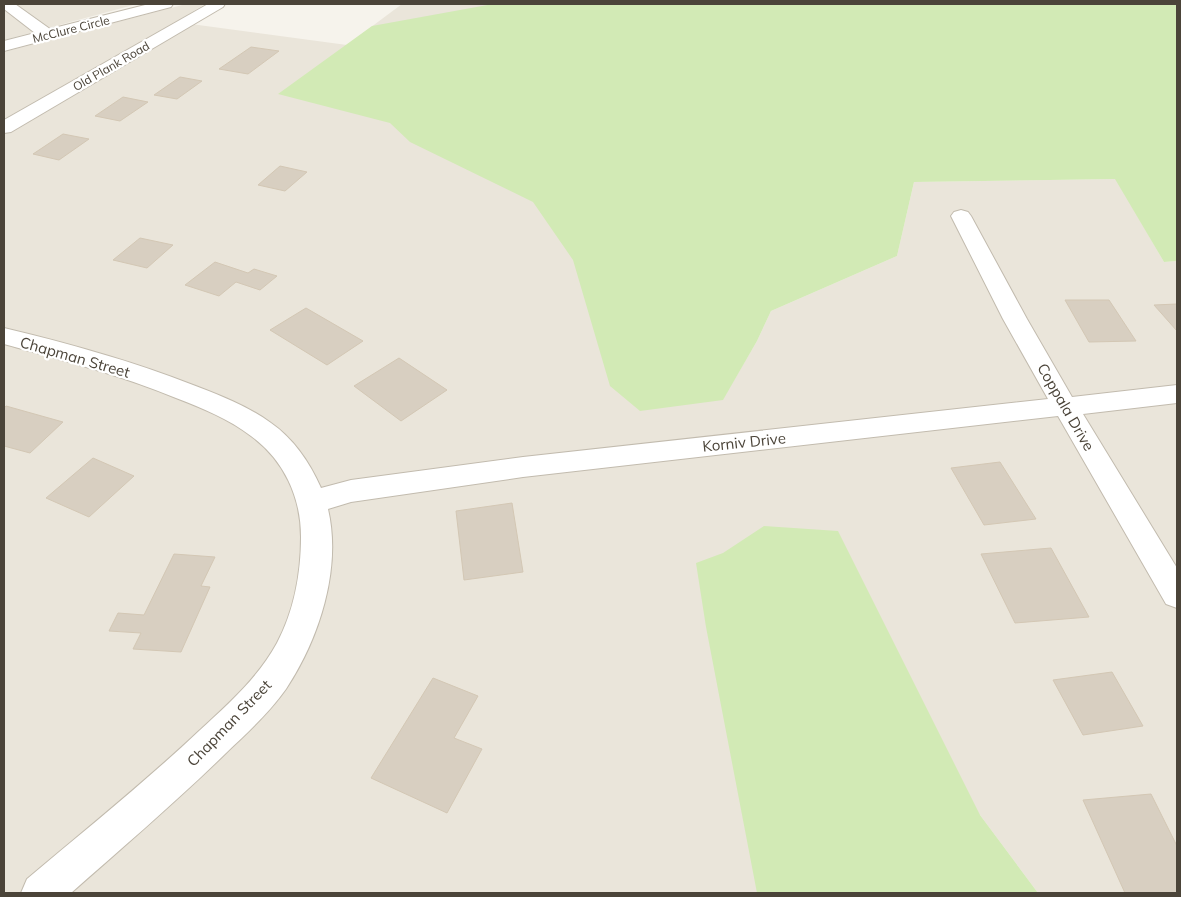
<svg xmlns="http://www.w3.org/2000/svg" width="1181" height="897" viewBox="0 0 1181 897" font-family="Mulish,sans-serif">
<rect width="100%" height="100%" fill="#f6f3ec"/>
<g fill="#eae5da">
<path d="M4 4H137L4 40Z"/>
<path d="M186 4H205L176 22 347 45 402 4H626L723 399 757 341 771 311 897 256 914 182 1116 179 1164 262 1177 261V893H1038L980 815 784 893H4V52Z"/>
</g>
<g fill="#d2eab5">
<path d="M493 4H1177V261L1164 262 1115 179 914 182 897 256 771 311 757 341 723 400 640 411 610 386 573 260 533 202 410 142 390 123 278 94 372 26Z"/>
<path d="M764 526 838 531 980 815 1038 893H757L706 627 696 563 723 553Z"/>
</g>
<g fill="#d8cfc1" stroke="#d3c7b4">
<path d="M251 47 279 51 248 74 219 69Z"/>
<path d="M180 77 202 81 177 99 154 95Z"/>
<path d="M123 97 148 102 120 121 95 116Z"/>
<path d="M63 134 89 139 59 160 33 154Z"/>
<path d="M280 166 307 172 285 191 258 185Z"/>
<path d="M140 238 173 245 147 268 113 260Z"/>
<path d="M215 262 248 273 254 269 277 276 260 290 236 282 219 296 185 285Z"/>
<path d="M1065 300H1109L1136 341 1089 342Z"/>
<path d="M1177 304V331L1154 305Z"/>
<path d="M306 308 363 341 327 365 270 330Z"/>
<path d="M399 358 447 390 401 421 354 386Z"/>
<path d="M6 406 63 422 30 453 4 446V408Z"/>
<path d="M93 458 134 476 89 517 46 498Z"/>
<path d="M1000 462 1036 519 984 525 951 468Z"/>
<path d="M512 503 523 572 464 580 456 511Z"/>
<path d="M1051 548 1089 617 1015 623 981 554Z"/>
<path d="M174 554 215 557 201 586 210 587 181 652 133 649 141 633 109 631 118 613 144 615Z"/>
<path d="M1112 672 1143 726 1083 735 1053 680Z"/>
<path d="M433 678 478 696 454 738 482 749 447 813 371 778Z"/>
<path d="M1151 794 1177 846V893H1125L1083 800Z"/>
</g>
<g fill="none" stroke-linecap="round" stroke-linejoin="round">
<defs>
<g id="minor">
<path d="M4 4H15L50 29 149 4H173L171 7 4 51V41L35 33 4 9Z"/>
<path d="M208 4H225L223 7 11 132 4 133V120Z"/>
<path d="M961 210 968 212 971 216 1027 319 1072 397 1177 385V403L1083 414 1177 568V608L1166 604 1058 416 523 477 351 502 328 509C342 569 319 639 286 689 269 713 247 733 226 753 176 802 123 847 71 893H21L27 879C85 830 144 783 199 731 228 704 258 678 277 643 294 611 301 573 301 537 301 497 284 460 251 436 229 419 202 408 176 398 120 375 62 360 4 344V328C67 343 132 361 193 385 219 395 248 406 271 423 294 439 310 463 321 488L351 480 523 457 1048 399 1003 319 951 216 954 212Z"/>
</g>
</defs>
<use href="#minor" stroke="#c2bbae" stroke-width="2"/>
<use href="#minor" fill="#fff" fill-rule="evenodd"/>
</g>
<g text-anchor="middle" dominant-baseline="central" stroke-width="4.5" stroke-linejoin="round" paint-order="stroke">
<g font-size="12" fill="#4b4439" stroke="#fff">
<text transform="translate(71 29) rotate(-14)">McClure Circle</text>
<text transform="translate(111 66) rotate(-30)">Old Plank Road</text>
</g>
<g font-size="15" fill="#4b4439" stroke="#fff">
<text transform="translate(75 357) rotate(16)">Chapman Street</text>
<text transform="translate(1066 407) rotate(60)">Coppala Drive</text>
<text transform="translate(744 442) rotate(-6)">Korniv Drive</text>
<text transform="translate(229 723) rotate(-46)">Chapman Street</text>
</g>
</g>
<rect width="1181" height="897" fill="none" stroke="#4b4439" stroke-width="10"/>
</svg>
